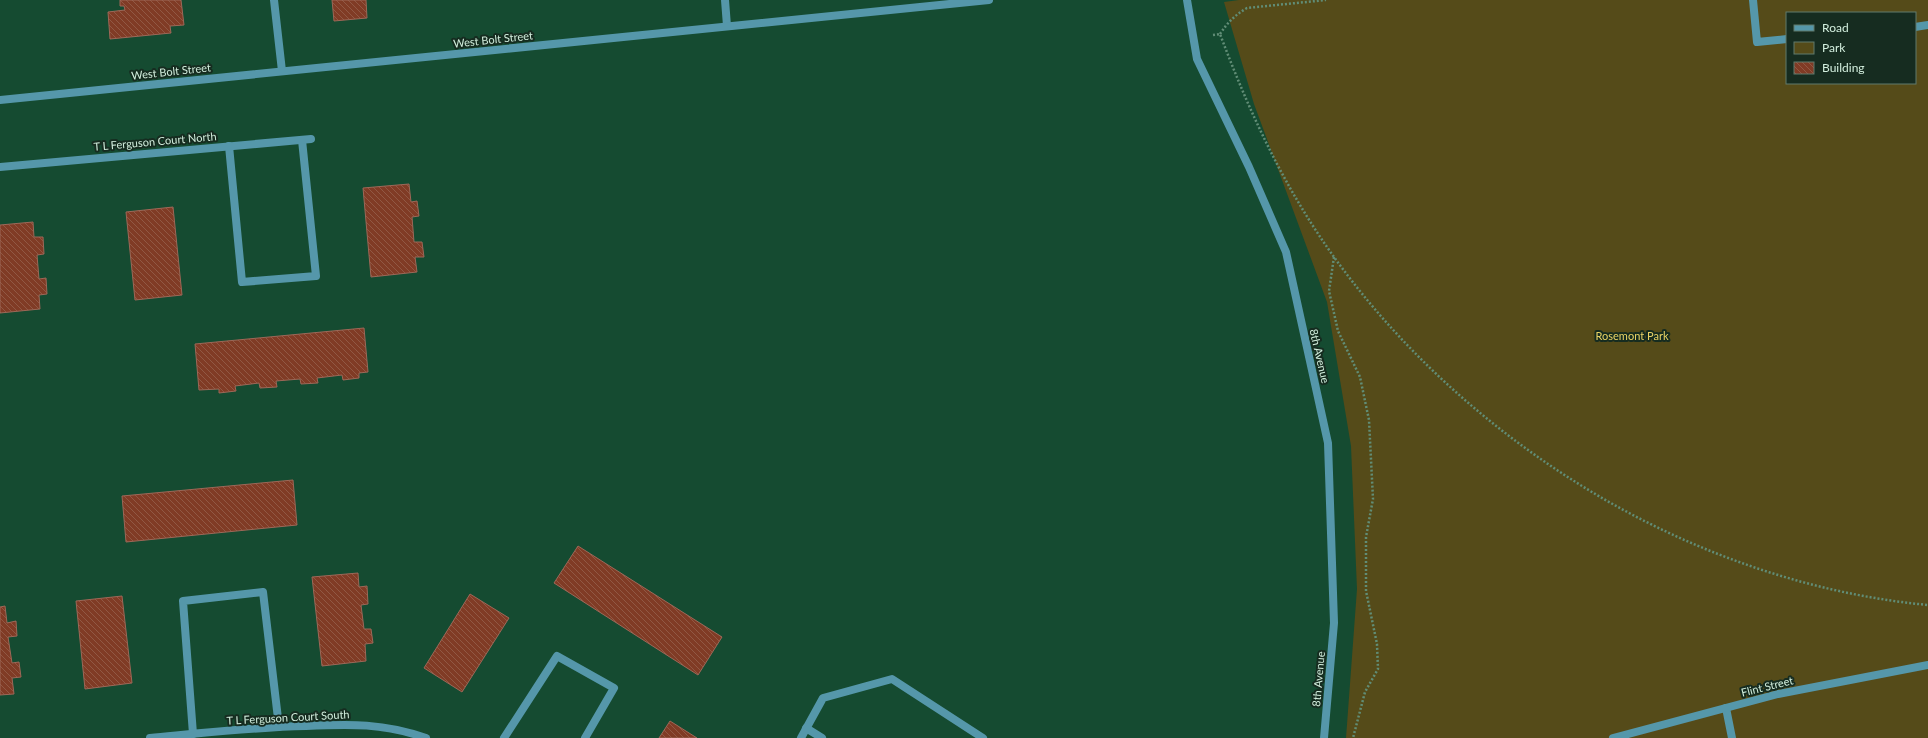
<svg xmlns="http://www.w3.org/2000/svg" width="1928" height="738" viewBox="0 0 1928 738" font-family="Lato,sans-serif">
<defs>
<pattern id="building-back-hatch" width="6" height="6" patternUnits="userSpaceOnUse"><rect width="6" height="6" fill="#803b25"/><path d="M-1 5l2 2M0 0l6 6M5-1l2 2" fill="none" stroke="#915844"/></pattern>
</defs>
<rect width="100%" height="100%" fill="#154b31"/>
<path fill="#554b19" fill-rule="evenodd" d="M1239 0H1928V738H1346L1357 589 1351 446 1327 302 1254 104 1224 2ZM1787 13H1915V83H1787Z"/>
<g fill="url(#building-back-hatch)" stroke="#9d6858">
<path d="M120 0H181L184 25 170 26 171 33 110 39 108 12 125 10 124 6H120Z"/>
<path d="M332 0H366L367 18 334 21Z"/>
<path d="M409 184 411 202 417 201 419 216 412 217 414 242H422L424 257H415L417 272 371 277 363 188Z"/>
<path d="M173 207 182 295 135 300 126 212Z"/>
<path d="M33 222 34 237H43L44 254 37 255 39 279 46 278 47 294 39 295 40 309 0 313V225Z"/>
<path d="M364 328 368 372 359 373V378L343 380 342 375 317 378 318 383 301 384 300 379 276 381 277 387 260 388 259 383 235 386 236 391 219 393V389L199 390 195 344Z"/>
<path d="M293 480 297 525 126 542 122 496Z"/>
<path d="M578 546 722 637 698 675 554 583Z"/>
<path d="M358 573 359 587 367 586 368 604 361 605 364 629H371L373 643 365 644 366 661 322 666 312 577Z"/>
<path d="M470 594 509 618 462 692 424 668Z"/>
<path d="M122 596 132 683 85 689 76 601Z"/>
<path d="M5 606 7 623 16 621 17 636 8 637 12 663 19 662 21 677 12 678 14 694 0 695V607Z"/>
<path d="M670 721 697 738H659Z"/>
</g>
<g fill="none" stroke-linecap="round" stroke-linejoin="round">
<g stroke="#618d76" stroke-width="2.5" stroke-dasharray="2 2" stroke-linecap="butt">
<path d="M1220 34C1228 22 1235 15 1247 8L1326 0"/>
<path d="M1213 35 1220 34C1250 114 1284 187 1334 257 1470 446 1695 583 1928 605"/>
<path d="M1334 257 1329 291 1338 331 1360 377 1369 420 1373 499 1366 537V591L1377 644 1378 669 1365 692 1353 738"/>
</g>
<g stroke="#5597aa" stroke-width="8">
<path d="M1753 0 1757 42 1787 39"/>
<path d="M1915 27 1928 25"/>
<path d="M229 146 242 282 316 276 302 140"/>
<path d="M1726 708 1732 738"/>
<path d="M806 728 822 738"/>
<path d="M193 734 183 601 263 592 279 727"/>
<path d="M504 738 557 656 614 688 585 738"/>
<path d="M801 738 823 698 892 679 983 738"/>
<path d="M1613 738 1778 694 1928 665"/>
</g>
<g stroke="#5597aa" stroke-width="8">
<path d="M274 0 282 71"/>
<path d="M725 0 727 26"/>
<path d="M1187 0 1197 59 1249 167 1286 252 1328 443 1334 623 1324 738"/>
<path d="M0 100 989 0"/>
<path d="M0 167 311 139"/>
<path d="M150 738C202 733 254 727 306 726 350 724 384 723 426 738"/>
</g>
</g>
<g text-anchor="middle" dominant-baseline="central" stroke-width="4" stroke-linejoin="round" paint-order="stroke">
<g font-size="11" fill="#d2eedd" stroke="#162c20">
<text transform="translate(493 39) rotate(-6)">West Bolt Street</text>
<text transform="translate(171 71) rotate(-6)">West Bolt Street</text>
<text transform="translate(155 141) rotate(-5)">T L Ferguson Court North</text>
<text transform="translate(1320 356) rotate(77)">8th Avenue</text>
<text transform="translate(1318 679) rotate(-85)">8th Avenue</text>
<text transform="translate(1767 686) rotate(-14)">Flint Street</text>
<text transform="translate(288 717) rotate(-3)">T L Ferguson Court South</text>
</g>
<g font-size="11" fill="#e9d365" stroke="#162c20">
<text x="1632" y="335">Rosemont Park</text>
</g>
</g>
<rect x="1786" y="12" width="130" height="72" fill="#162c20" stroke="#617a6c"/>
<rect x="1794" y="25" width="20" height="6" fill="#5597aa" stroke="#617a6c"/>
<text x="1822" y="32" font-size="12" fill="#d2eedd">Road</text>
<rect x="1794" y="42" width="20" height="12" fill="#554b19" stroke="#617a6c"/>
<text x="1822" y="52" font-size="12" fill="#d2eedd">Park</text>
<rect x="1794" y="62" width="20" height="12" fill="url(#building-back-hatch)" stroke="#617a6c"/>
<text x="1822" y="72" font-size="12" fill="#d2eedd">Building</text>
</svg>
